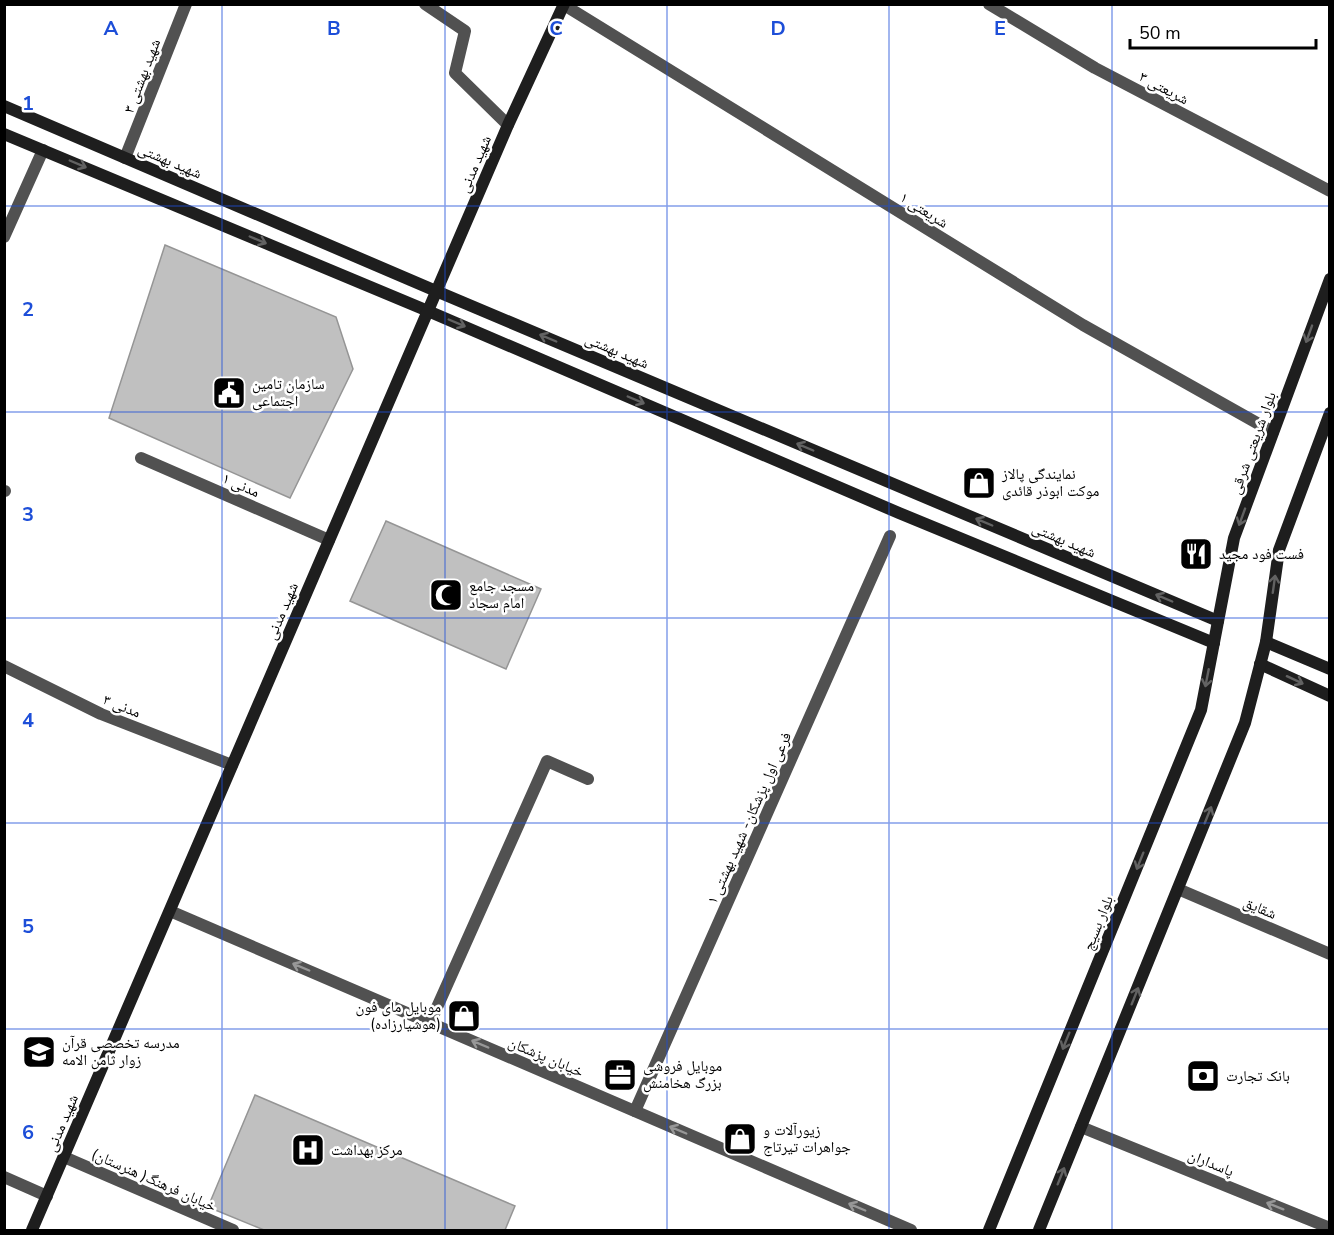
<svg xmlns="http://www.w3.org/2000/svg" width="1334" height="1235" viewBox="0 0 1334 1235" font-family="'Nunito Sans','Noto Naskh Arabic',sans-serif">
<rect width="100%" height="100%" fill="#fff"/>
<g fill="#c0c0c0" stroke="#959595" stroke-width="1.5">
<path d="M165 245 336 317 353 369 290 498 109 418Z"/>
<path d="M386 521 541 589 506 669 350 601Z"/>
<path d="M255 1095 515 1206 505 1230H264L208 1207Z"/>
</g>
<g fill="none" stroke-linecap="round" stroke-linejoin="round">
<g stroke="#515151" stroke-width="12">
<path d="M425 4 465 31 455 73 508 125"/>
<path d="M989 4 1095 68 1330 191"/>
<path d="M564 5 1083 325 1273 432"/>
<path d="M125 158 186 4"/>
<path d="M4 237 43 150"/>
<path d="M141 458 329 540"/>
<path d="M4 491H5"/>
<path d="M4 666 101 714 232 765"/>
<path d="M1178 889 1330 954"/>
<path d="M430 1023 547 761 588 779"/>
<path d="M635 1111 890 536"/>
<path d="M4 1177 47 1196"/>
</g>
<g stroke="#515151" stroke-width="12">
<path d="M170 911 911 1230"/>
<path d="M1081 1127 1330 1228"/>
<path d="M64 1157 233 1230"/>
</g>
<g stroke="#1e1e1e" stroke-width="12">
<path d="M4 106 436 291 1218 621"/>
<path d="M4 134 428 311 899 513 1214 643"/>
<path d="M1266 642 1330 669"/>
<path d="M1260 664 1330 696"/>
<path d="M32 1230 508 125 564 4"/>
<path d="M989 1230 1201 710 1234 538 1330 279"/>
<path d="M1039 1230 1245 723 1266 642 1279 550 1330 413"/>
</g>
</g>
<defs><path id="oneway-shaft" d="M-6 0H5M1.5-3L5.5 0L1.5 3" fill="none" stroke-width="1.6" stroke-linecap="round" stroke-linejoin="round" transform="scale(1.5)"/></defs>
<g stroke="#626262">
<use href="#oneway-shaft" transform="translate(78 164) rotate(23)"/>
<use href="#oneway-shaft" transform="translate(258 240) rotate(23)"/>
<use href="#oneway-shaft" transform="translate(457 323) rotate(23)"/>
<use href="#oneway-shaft" transform="translate(1309 334) rotate(110)"/>
<use href="#oneway-shaft" transform="translate(548 338) rotate(-157)"/>
<use href="#oneway-shaft" transform="translate(636 400) rotate(23)"/>
<use href="#oneway-shaft" transform="translate(805 447) rotate(-157)"/>
<use href="#oneway-shaft" transform="translate(1242 517) rotate(110)"/>
<use href="#oneway-shaft" transform="translate(984 522) rotate(-157)"/>
<use href="#oneway-shaft" transform="translate(1274 584) rotate(-82)"/>
<use href="#oneway-shaft" transform="translate(1164 598) rotate(-157)"/>
<use href="#oneway-shaft" transform="translate(1207 678) rotate(101)"/>
<use href="#oneway-shaft" transform="translate(1295 680) rotate(25)"/>
<use href="#oneway-shaft" transform="translate(1208 815) rotate(-68)"/>
<use href="#oneway-shaft" transform="translate(1140 861) rotate(112)"/>
<use href="#oneway-shaft" transform="translate(1135 996) rotate(-68)"/>
<use href="#oneway-shaft" transform="translate(1066 1041) rotate(112)"/>
<use href="#oneway-shaft" transform="translate(1061 1176) rotate(-68)"/>
</g>
<g stroke="#979797">
<use href="#oneway-shaft" transform="translate(301 967) rotate(-157)"/>
<use href="#oneway-shaft" transform="translate(480 1044) rotate(-157)"/>
<use href="#oneway-shaft" transform="translate(678 1130) rotate(-157)"/>
<use href="#oneway-shaft" transform="translate(1275 1206) rotate(-158)"/>
<use href="#oneway-shaft" transform="translate(857 1207) rotate(-157)"/>
</g>
<path fill="none" stroke="#1d4ed8" stroke-width="1.5" stroke-opacity="0.55" d="M222 4V1230M445 4V1230M667 4V1230M889 4V1230M1112 4V1230M4 206H1330M4 412H1330M4 618H1330M4 823H1330M4 1029H1330"/>
<defs>
<symbol id="civic-square" viewBox="-11 -11 22 22"><rect x="-9" y="-9" width="18" height="18" rx="4" fill="#000" stroke="#fff"/><path d="M-.6-6.5H3V-4.5H.6V-3L4-1V1h2V6H-6V1h2V-1L-.6-3ZM-1.2 2.5V6h2.4V2.5Z" fill="#fff"/></symbol>
<symbol id="shop-square" viewBox="-11 -11 22 22"><rect x="-9" y="-9" width="18" height="18" rx="4" fill="#000" stroke="#fff"/><path d="M-5-2.5h2.3a2.7 3.5 0 0 1 5.4 0H5L5.5 6h-11ZM-1.5-2.5h3a1.5 2.3 0 0 0-3 0Z" fill="#fff"/></symbol>
<symbol id="restaurant-square" viewBox="-11 -11 22 22"><rect x="-9" y="-9" width="18" height="18" rx="4" fill="#000" stroke="#fff"/><path d="M-5-6h1v4h1v-4h1v4h1v-4h1v5L-1.5 .5V6h-2V.5L-5-1ZM5-6V6H3V1.5H1.5Q1.5-4 5-6Z" fill="#fff"/></symbol>
<symbol id="mosque-square" viewBox="-11 -11 22 22"><rect x="-9" y="-9" width="18" height="18" rx="4" fill="#000" stroke="#fff"/><path d="M3.5-4.9A6 6 0 1 0 3.5 4.9A5 5 0 1 1 3.5-4.9Z" fill="#fff"/></symbol>
<symbol id="school-square" viewBox="-11 -11 22 22"><rect x="-9" y="-9" width="18" height="18" rx="4" fill="#000" stroke="#fff"/><path d="M0-5L7-2L0 1L-7-2ZM-4 1L0 2.5L4 1V4Q0 6-4 4Z" fill="#fff"/></symbol>
<symbol id="office-square" viewBox="-11 -11 22 22"><rect x="-9" y="-9" width="18" height="18" rx="4" fill="#000" stroke="#fff"/><path d="M-6-3h4V-5.5h4V-3h4V5H-6ZM-1-4.5V-3h2v-1.5ZM-6 0V1H6V0Z" fill="#fff"/></symbol>
<symbol id="bank-square" viewBox="-11 -11 22 22"><rect x="-9" y="-9" width="18" height="18" rx="4" fill="#000" stroke="#fff"/><path d="M-6-4H6V4H-6ZM0-2.3a2.3 2.3 0 1 0 0 4.6a2.3 2.3 0 1 0 0-4.6Z" fill="#fff"/></symbol>
<symbol id="hospital-square" viewBox="-11 -11 22 22"><rect x="-9" y="-9" width="18" height="18" rx="4" fill="#000" stroke="#fff"/><path d="M-5-5h3v3.5h4V-5h3V5h-3V1.5h-4V5h-3Z" fill="#fff"/></symbol>
</defs>
<g fill-rule="evenodd">
<use href="#civic-square" x="210" y="374" width="38" height="38"/>
<use href="#shop-square" x="960" y="464" width="38" height="38"/>
<use href="#restaurant-square" x="1177" y="535" width="38" height="38"/>
<use href="#mosque-square" x="427" y="576" width="38" height="38"/>
<use href="#shop-square" x="445" y="997" width="38" height="38"/>
<use href="#school-square" x="20" y="1033" width="38" height="38"/>
<use href="#office-square" x="601" y="1056" width="38" height="38"/>
<use href="#bank-square" x="1184" y="1057" width="38" height="38"/>
<use href="#shop-square" x="721" y="1120" width="38" height="38"/>
<use href="#hospital-square" x="289" y="1131" width="38" height="38"/>
</g>
<g text-anchor="middle" dominant-baseline="central" stroke-width="5" stroke-linejoin="round" paint-order="stroke">
<g font-size="15" fill="#000" stroke="#fff">
<text transform="translate(142 76) rotate(-69)">شهید بهشتی ۳</text>
<text transform="translate(1164 88) rotate(28)">شریعتی ۳</text>
<text transform="translate(170 161) rotate(23)">شهید بهشتی</text>
<text transform="translate(475 164) rotate(-67)">شهید مدنی</text>
<text transform="translate(924 210) rotate(32)">شریعتی ۱</text>
<text transform="translate(617 351) rotate(23)">شهید بهشتی</text>
<text transform="translate(1253 443) rotate(-70)">بلوار شریعتی شرقی</text>
<text transform="translate(241 485) rotate(24)">مدنی ۱</text>
<text transform="translate(1064 540) rotate(23)">شهید بهشتی</text>
<text transform="translate(282 611) rotate(-67)">شهید مدنی</text>
<text transform="translate(122 706) rotate(22)">مدنی ۳</text>
<text transform="translate(749 818) rotate(-66)">فرعی اول پزشکان- شهید بهشتی ۱</text>
<text transform="translate(1260 908) rotate(23)">شقایق</text>
<text transform="translate(1098 923) rotate(-68)">بلوار بسیج</text>
<text transform="translate(546 1057) rotate(23)">خیابان پزشکان</text>
<text transform="translate(62 1123) rotate(-67)">شهید مدنی</text>
<text transform="translate(1211 1163) rotate(22)">پاسداران</text>
<text transform="translate(154 1180) rotate(24)">خیابان فرهنگ( هنرستان)</text>
</g>
<g font-size="15" fill="#000" stroke="#fff" text-anchor="start">
<text x="252" y="384">سازمان تامین<tspan x="252" dy="17">اجتماعی</tspan></text>
<text x="1002" y="474">نمایندگی پالاز<tspan x="1002" dy="17">موکت ابوذر قائدی</tspan></text>
<text x="1219" y="554">فست فود مجید</text>
<text x="469" y="586">مسجد جامع<tspan x="469" dy="17">امام سجاد</tspan></text>
<text x="441" y="1007" text-anchor="end">موبایل مای فون<tspan x="441" dy="17">(هوشیارزاده)</tspan></text>
<text x="62" y="1043">مدرسه تخصصی قرآن<tspan x="62" dy="17">زوار ثامن الامه</tspan></text>
<text x="643" y="1066">موبایل فروشی<tspan x="643" dy="17">بزرگ هخامنش</tspan></text>
<text x="1226" y="1076">بانک تجارت</text>
<text x="763" y="1130">زیورآلات و<tspan x="763" dy="17">جواهرات تیرتاج</tspan></text>
<text x="331" y="1150">مرکز بهداشت</text>
</g>
</g>
<g font-size="20" text-anchor="middle" font-weight="bold" fill="#1d4ed8" stroke="#fff" stroke-width="5" stroke-linejoin="round" paint-order="stroke">
<text x="111" y="35">A</text>
<text x="334" y="35">B</text>
<text x="556" y="35">C</text>
<text x="778" y="35">D</text>
<text x="1000" y="35">E</text>
<text x="28" y="110">1</text>
<text x="28" y="316">2</text>
<text x="28" y="521">3</text>
<text x="28" y="727">4</text>
<text x="28" y="933">5</text>
<text x="28" y="1139">6</text>
</g>
<rect width="1334" height="1235" fill="none" stroke="#000000" stroke-width="12"/>
<path d="M1130 39v9h186v-9" fill="none" stroke="#000000" stroke-width="3"/>
<text x="1139" y="39" font-size="18" fill="#000000" stroke="#ffffff" stroke-width="4.5" paint-order="stroke">50 m</text>
</svg>
